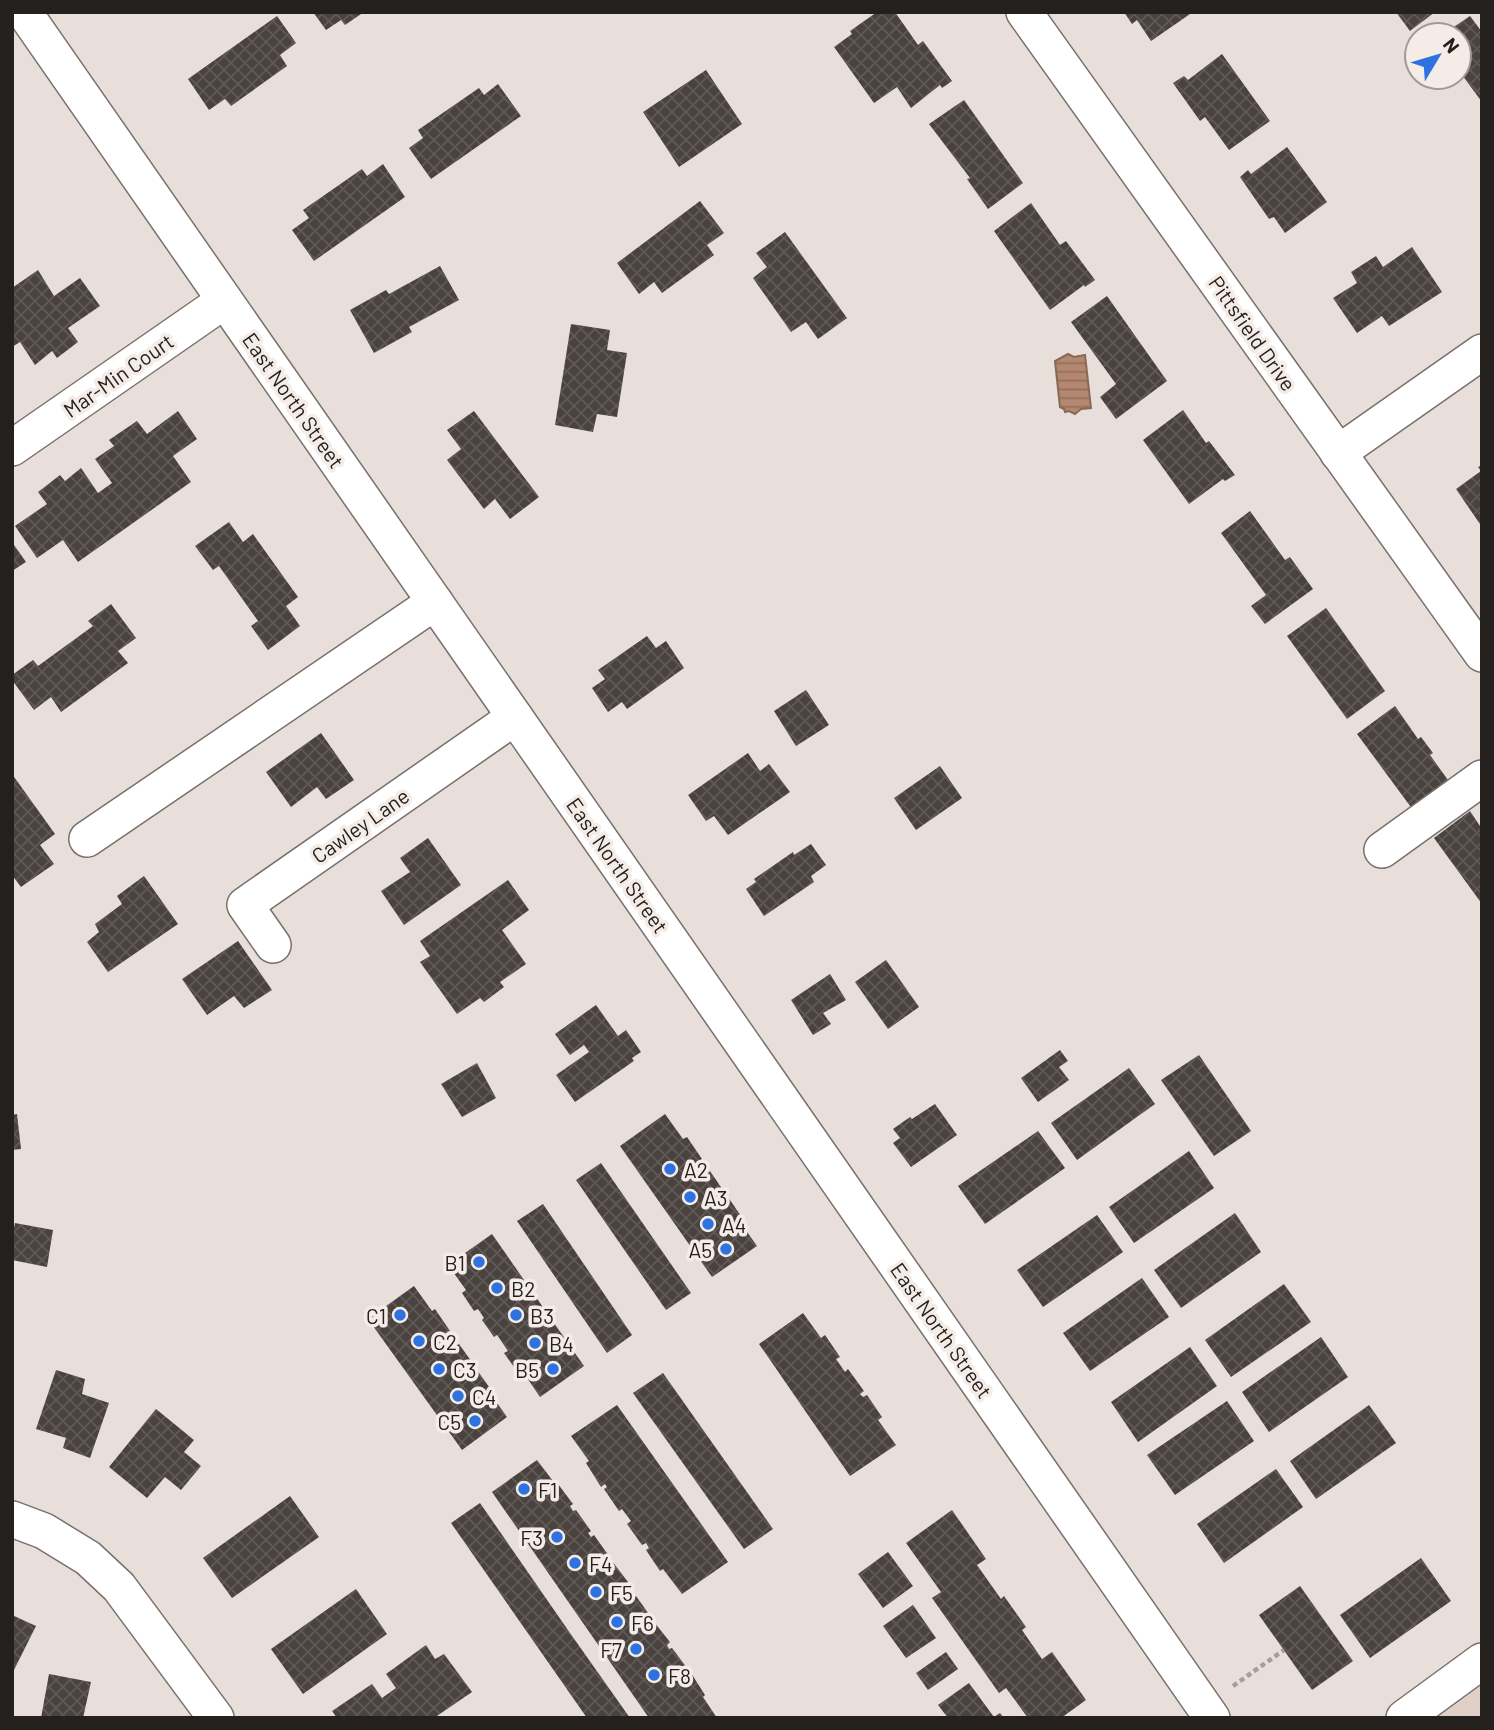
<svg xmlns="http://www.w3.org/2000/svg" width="1494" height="1730" viewBox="0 0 1494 1730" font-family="Barlow,sans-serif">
<defs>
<pattern id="water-rules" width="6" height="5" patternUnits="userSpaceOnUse" patternTransform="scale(1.75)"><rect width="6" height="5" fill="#b48870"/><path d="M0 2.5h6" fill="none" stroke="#926f5b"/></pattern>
<pattern id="building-cross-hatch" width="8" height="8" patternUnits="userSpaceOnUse" patternTransform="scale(1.75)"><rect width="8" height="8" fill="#49423e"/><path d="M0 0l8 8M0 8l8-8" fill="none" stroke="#605a57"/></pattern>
</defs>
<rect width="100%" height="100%" fill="#e8deda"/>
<path fill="#e1d0c8" d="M1482 1661V1718H1419Z"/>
<path fill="url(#water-rules)" stroke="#886957" stroke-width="2" d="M1068 354 1074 357 1085 355 1091 408 1081 409 1075 414 1069 411 1065 412 1064 409 1060 407 1055 361Z"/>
<g fill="url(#building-cross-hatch)">
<path d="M313 12H364L345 25 341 20 326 30Z"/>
<path d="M877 12H895L918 45 923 41 952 81 942 88 940 85 911 108 897 87 874 103 834 47 852 34 850 31Z"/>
<path d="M1124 12H1193L1151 41 1137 20 1132 24Z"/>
<path d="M1396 12H1435L1410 31Z"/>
<path d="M277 16 296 43 280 55 287 66 231 106 225 99 209 110 188 79Z"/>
<path d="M1470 16 1482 32V102L1462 75 1447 86 1440 77H1459V35H1442Z"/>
<path d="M1222 54 1270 121 1229 150 1205 117 1200 121 1173 83 1184 76 1188 80Z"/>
<path d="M706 70 742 124 679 167 643 112Z"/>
<path d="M498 84 521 116 431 179 409 148 423 138 418 130 479 88 484 95Z"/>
<path d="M964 100 1023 183 988 209 967 179 970 178 929 124Z"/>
<path d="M1287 147 1327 202 1285 233 1274 217 1269 219 1240 177 1248 170 1251 174Z"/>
<path d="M383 164 405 197 314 261 292 230 309 218 303 210 362 169 367 176Z"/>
<path d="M700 201 724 233 707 245 714 255 662 293 654 282 639 294 617 263Z"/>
<path d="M1031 203 1060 245 1066 241 1095 280 1085 287 1084 285 1050 310 994 231Z"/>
<path d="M785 232 847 318 818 339 806 322 791 332 753 278 767 267 756 253Z"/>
<path d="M1412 247 1442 292 1389 326 1382 316 1357 333 1333 298 1357 283 1351 272 1376 256 1383 267Z"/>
<path d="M440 266 459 300 409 327 412 332 374 353 350 310 386 290 389 294Z"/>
<path d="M38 270 54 296 80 278 100 306 68 328 78 342 57 358 52 351 35 365 20 342 12 347V288Z"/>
<path d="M1107 296 1167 381 1116 419 1100 397 1116 384 1071 322Z"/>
<path d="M571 324 610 330 607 350 627 353 617 417 597 414 593 432 555 425Z"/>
<path d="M1183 410 1206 443 1209 441 1235 475 1225 481 1223 479 1189 504 1143 440Z"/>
<path d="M178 411 197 439 173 456 191 482 78 562 63 540 37 558 15 526 47 504 38 492 60 475 65 481 81 468 98 493 112 483 95 459 114 446 109 440 137 421 147 434Z"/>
<path d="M474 411 539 497 510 519 495 499 484 509 447 460 461 449 447 430Z"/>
<path d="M1482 465V527L1456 489 1481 471 1478 467Z"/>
<path d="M1250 511 1285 560 1290 557 1313 589 1265 624 1251 606 1266 595 1221 533Z"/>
<path d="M229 522 243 542 253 534 298 597 286 606 300 626 268 650 251 626 258 621 219 566 213 570 195 546Z"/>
<path d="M12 542 26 562 12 571Z"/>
<path d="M111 604 136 638 118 651 128 663 61 712 51 697 34 710 12 680V675L33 660 38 666 93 626 88 621Z"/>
<path d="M1326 608 1385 691 1347 719 1287 636Z"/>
<path d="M647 636 656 648 666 641 684 668 627 709 622 702 608 712 592 688 605 679 598 670Z"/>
<path d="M806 690 829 725 796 746 774 711Z"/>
<path d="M1395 706 1418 739 1421 737 1433 753 1430 755 1453 787 1416 814 1357 734Z"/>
<path d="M321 733 354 780 326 799 317 787 291 807 266 772Z"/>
<path d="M748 753 760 771 769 764 790 792 728 835 714 816 706 821 688 795Z"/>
<path d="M940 766 962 798 916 830 894 798Z"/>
<path d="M12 774 55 834 40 845 54 864 21 887 12 875Z"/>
<path d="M1470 811 1482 829V904L1434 838Z"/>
<path d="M428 838 461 885 404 925 381 891 410 872 400 858Z"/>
<path d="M811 844 826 865 811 876 814 882 764 916 746 889 756 882 754 879 793 852 794 855Z"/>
<path d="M144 876 178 924 108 972 87 942 99 932 95 924 122 904 117 896Z"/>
<path d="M508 880 529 910 502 930 526 964 500 982 504 987 484 1002 480 998 457 1014 420 962 430 956 420 941Z"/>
<path d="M238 941 272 990 244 1008 234 996 207 1015 182 979Z"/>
<path d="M886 960 919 1007 888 1029 855 982Z"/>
<path d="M830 974 846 1000 823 1013 831 1024 813 1035 791 1000Z"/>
<path d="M596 1005 618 1036 626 1030 641 1052 632 1058 634 1061 575 1102 556 1075 589 1052 584 1045 570 1055 555 1034Z"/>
<path d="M1060 1050 1068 1061 1059 1067 1069 1080 1038 1102 1021 1078Z"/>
<path d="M1199 1055 1251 1131 1214 1156 1161 1080Z"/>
<path d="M477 1063 496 1098 462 1117 441 1084Z"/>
<path d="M1129 1068 1155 1104 1077 1160 1051 1123Z"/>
<path d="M935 1104 957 1135 911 1167 893 1143 900 1138 893 1129 910 1117 912 1119Z"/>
<path d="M17 1114 21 1149 12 1150V1115Z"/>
<path d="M665 1114 683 1139 687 1137 702 1159 698 1162 707 1174 710 1171 725 1193 722 1195 725 1199 728 1197 743 1219 740 1222 757 1246 712 1277 620 1146Z"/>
<path d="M1038 1131 1065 1168 985 1224 958 1186Z"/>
<path d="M1189 1151 1214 1188 1134 1243 1109 1207Z"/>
<path d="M601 1163 691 1293 666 1310 576 1180Z"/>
<path d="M543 1204 632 1335 607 1353 517 1221Z"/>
<path d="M1235 1213 1261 1252 1181 1308 1154 1270Z"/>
<path d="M1097 1215 1123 1252 1043 1307 1017 1270Z"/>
<path d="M15 1223 53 1230 47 1267 12 1260V1238Z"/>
<path d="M492 1234 584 1366 540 1397 523 1372 519 1374 504 1353 508 1351 497 1335 494 1337 482 1320 484 1318 478 1309 474 1311 462 1293 466 1290 448 1265Z"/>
<path d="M1142 1278 1169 1317 1090 1371 1063 1333Z"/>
<path d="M1284 1284 1311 1322 1231 1377 1205 1340Z"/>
<path d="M414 1286 432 1311 435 1309 450 1331 447 1332 456 1346 459 1344 474 1365 471 1367 475 1371 477 1370 492 1391 490 1393 507 1417 462 1450 368 1319Z"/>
<path d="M803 1313 821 1338 825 1335 840 1357 836 1359 845 1372 848 1369 864 1391 860 1394 863 1397 867 1395 882 1417 878 1420 896 1445 850 1476 759 1344Z"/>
<path d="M1321 1337 1348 1377 1269 1432 1242 1392Z"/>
<path d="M1190 1347 1217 1386 1138 1442 1111 1402Z"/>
<path d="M56 1370 85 1379 82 1394 109 1403 90 1458 63 1448 66 1438 36 1429Z"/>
<path d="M663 1373 773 1529 744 1549 633 1393Z"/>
<path d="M1227 1401 1254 1441 1175 1495 1147 1455Z"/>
<path d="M617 1405 728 1562 682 1594 663 1569 660 1571 646 1550 649 1548 646 1543 642 1545 627 1524 631 1521 622 1509 619 1511 604 1489 607 1487 605 1484 601 1487 586 1463 589 1461 571 1436Z"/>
<path d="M1369 1405 1396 1443 1316 1499 1290 1461Z"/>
<path d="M156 1409 194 1440 184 1452 201 1466 181 1490 165 1477 147 1498 109 1467Z"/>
<path d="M537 1460 556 1485 558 1484 573 1504 570 1506 573 1511 576 1510 591 1531 588 1533 591 1537 594 1535 609 1556 606 1558 609 1562 612 1561 628 1582 625 1585 633 1598 636 1596 651 1617 649 1618 650 1621 652 1623 654 1622 670 1642 667 1645 669 1649 672 1648 687 1668 684 1670 688 1675 691 1673 705 1695 703 1697 717 1718H649L492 1492Z"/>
<path d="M1276 1469 1303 1507 1224 1563 1197 1524Z"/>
<path d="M290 1496 319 1537 232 1598 203 1558Z"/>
<path d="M480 1503 570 1633 630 1718H587L451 1523Z"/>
<path d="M952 1510 986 1559 977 1565 1001 1599 1004 1596 1026 1627 1022 1630 1042 1659 1052 1652 1086 1700 1061 1718H1028L1006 1688 999 1693 932 1598 941 1592 906 1543Z"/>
<path d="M888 1552 913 1586 883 1608 858 1574Z"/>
<path d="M1421 1558 1451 1601 1370 1658 1340 1615Z"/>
<path d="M1300 1586 1353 1661 1312 1690 1259 1615Z"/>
<path d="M356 1589 387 1634 303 1694 271 1649Z"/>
<path d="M913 1605 936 1638 906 1658 883 1626Z"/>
<path d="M12 1615 36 1626 12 1674Z"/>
<path d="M426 1645 435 1659 444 1654 472 1692 434 1718H337L332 1711 372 1684 382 1698 396 1688 386 1674Z"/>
<path d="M946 1652 958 1669 928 1690 916 1673Z"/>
<path d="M49 1674 91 1682 83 1718H41Z"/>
<path d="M969 1683 994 1717 1000 1713 1004 1718H948L938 1705Z"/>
</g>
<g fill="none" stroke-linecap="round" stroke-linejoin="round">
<defs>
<g id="minor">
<path d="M24 12 1212 1718"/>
<path d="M1024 12 1482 654"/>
<path d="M12 448 224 301"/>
<path d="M1338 453 1482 352"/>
<path d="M87 839 435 602"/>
<path d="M1382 850 1482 778"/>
<path d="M273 945 245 905 515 717"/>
<path d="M12 1519 44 1531 88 1558 119 1587 216 1718"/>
<path d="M1404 1718 1482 1661"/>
</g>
</defs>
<use href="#minor" stroke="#78706c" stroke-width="38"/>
<path stroke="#a69e9b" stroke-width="4.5" stroke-dasharray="5 3.5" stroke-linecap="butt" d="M1233 1686 1284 1650"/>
<use href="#minor" stroke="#fff" stroke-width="35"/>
</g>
<g fill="#2e72df" stroke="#f5ece7" stroke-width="2.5">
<circle cx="670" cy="1169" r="7"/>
<circle cx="690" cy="1197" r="7"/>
<circle cx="708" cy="1224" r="7"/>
<circle cx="726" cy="1249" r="7"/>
<circle cx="479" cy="1262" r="7"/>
<circle cx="497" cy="1288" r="7"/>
<circle cx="400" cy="1315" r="7"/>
<circle cx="516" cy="1315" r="7"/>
<circle cx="419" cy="1341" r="7"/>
<circle cx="535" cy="1343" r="7"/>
<circle cx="439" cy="1369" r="7"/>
<circle cx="553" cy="1369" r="7"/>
<circle cx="458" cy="1396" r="7"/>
<circle cx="475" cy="1421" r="7"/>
<circle cx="524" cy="1489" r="7"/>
<circle cx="557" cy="1537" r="7"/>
<circle cx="575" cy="1563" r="7"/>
<circle cx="596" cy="1592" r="7"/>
<circle cx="617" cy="1622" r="7"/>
<circle cx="636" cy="1649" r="7"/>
<circle cx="654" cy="1675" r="7"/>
</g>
<g text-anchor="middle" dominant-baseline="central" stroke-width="7" stroke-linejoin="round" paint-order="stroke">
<g font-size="21" fill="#23201e" stroke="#f5ece7">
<text transform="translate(1253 333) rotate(55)">Pittsfield Drive</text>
<text transform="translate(118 375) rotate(-35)">Mar-Min Court</text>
<text transform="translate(294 400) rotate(55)">East North Street</text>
<text transform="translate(360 825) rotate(-35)">Cawley Lane</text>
<text transform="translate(618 865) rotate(55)">East North Street</text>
<text transform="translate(942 1330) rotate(55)">East North Street</text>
</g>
<g font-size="21" fill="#23201e" stroke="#f5ece7" text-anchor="start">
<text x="684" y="1169">A2</text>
<text x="704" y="1197">A3</text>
<text x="722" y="1224">A4</text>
<text x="712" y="1249" text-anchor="end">A5</text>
<text x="465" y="1262" text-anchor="end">B1</text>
<text x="511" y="1288">B2</text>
<text x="386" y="1315" text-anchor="end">C1</text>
<text x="530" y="1315">B3</text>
<text x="433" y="1341">C2</text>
<text x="549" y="1343">B4</text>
<text x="453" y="1369">C3</text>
<text x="539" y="1369" text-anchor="end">B5</text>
<text x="472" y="1396">C4</text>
<text x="461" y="1421" text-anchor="end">C5</text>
<text x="538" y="1489">F1</text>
<text x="543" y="1537" text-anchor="end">F3</text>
<text x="589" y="1563">F4</text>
<text x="610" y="1592">F5</text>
<text x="631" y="1622">F6</text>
<text x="622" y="1649" text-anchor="end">F7</text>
<text x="668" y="1675">F8</text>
</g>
</g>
<rect width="1494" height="1730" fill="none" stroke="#23201e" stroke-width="28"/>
<g transform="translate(1438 56) rotate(52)"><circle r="33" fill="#f5ece7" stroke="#a19a97" stroke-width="2"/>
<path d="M0-5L12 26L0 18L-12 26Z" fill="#2e72df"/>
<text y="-10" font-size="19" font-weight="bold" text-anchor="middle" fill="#23201e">N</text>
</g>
</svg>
